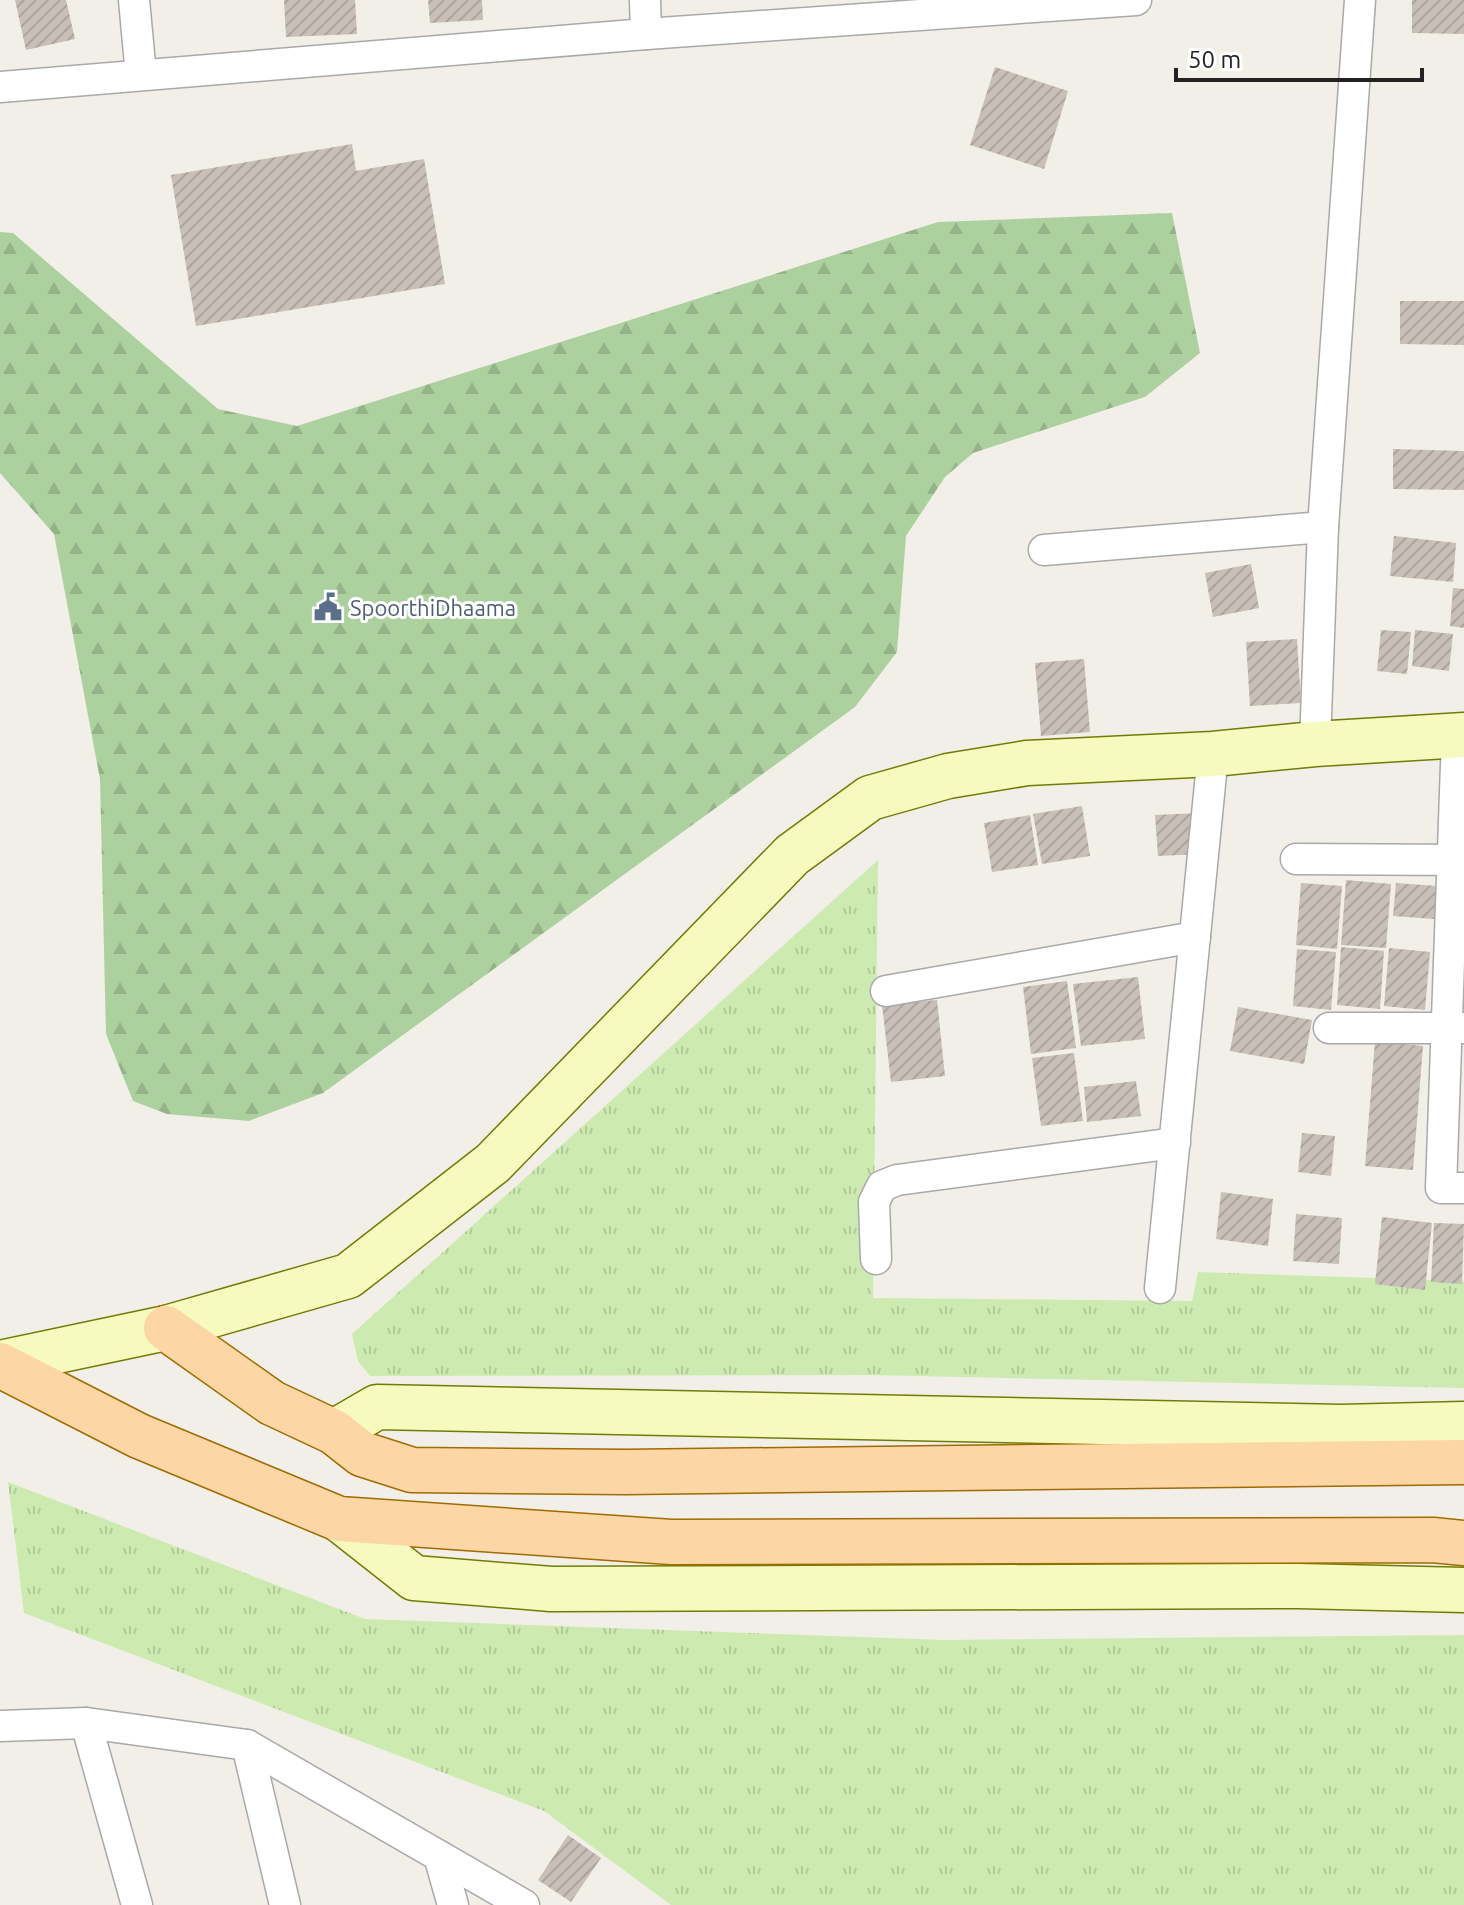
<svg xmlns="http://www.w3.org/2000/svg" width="1464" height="1905" viewBox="0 0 1464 1905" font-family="Ubuntu,sans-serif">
<defs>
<pattern id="grass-tufts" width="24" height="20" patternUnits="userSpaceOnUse" patternTransform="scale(2)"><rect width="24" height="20" fill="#cdebb0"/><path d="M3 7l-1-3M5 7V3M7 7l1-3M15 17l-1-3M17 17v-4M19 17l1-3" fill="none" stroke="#b0c997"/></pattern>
<pattern id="forest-firs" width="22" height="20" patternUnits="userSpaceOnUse" patternTransform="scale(2)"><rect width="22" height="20" fill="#add19e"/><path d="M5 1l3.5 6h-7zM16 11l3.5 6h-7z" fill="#95b388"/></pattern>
<pattern id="building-hatch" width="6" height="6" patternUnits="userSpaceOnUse" patternTransform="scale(2)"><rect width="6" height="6" fill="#c7bfb8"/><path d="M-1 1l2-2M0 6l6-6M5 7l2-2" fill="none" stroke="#aba49e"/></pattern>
</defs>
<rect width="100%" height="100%" fill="#f2efe9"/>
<g fill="url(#grass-tufts)">
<path d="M878 860 873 1298 1192 1301 1198 1272 1464 1281V1388L872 1375 370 1376 358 1361 352 1334Z"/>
<path d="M8 1482 365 1619 944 1640 1464 1635V1905H671L544 1811 24 1613Z"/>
</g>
<path fill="url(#forest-firs)" d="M1172 213 1200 353 1145 397 973 453 945 477 906 536 897 652 855 707 323 1093 249 1121 167 1114 133 1101 106 1034 100 779 54 534 0 473V232L13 233 218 409 297 426 938 222Z"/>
<g fill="url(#building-hatch)">
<path d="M15 0H66L75 39 26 50Z"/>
<path d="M284 0H355L357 34 286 37Z"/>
<path d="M428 0H482L483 20 430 23Z"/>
<path d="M1412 0H1464V34L1412 33Z"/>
<path d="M995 67 1068 91 1044 169 970 145Z"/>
<path d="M352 144 356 171 424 159 445 284 196 326 171 175Z"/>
<path d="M1400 301H1464V345L1400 344Z"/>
<path d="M1393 449 1464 451V490L1393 489Z"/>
<path d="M1394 536 1456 543 1453 582 1390 576Z"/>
<path d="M1251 564 1259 608 1213 617 1205 573Z"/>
<path d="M1453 588 1464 589V628L1450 626Z"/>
<path d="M1381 630 1411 632 1407 674 1377 671Z"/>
<path d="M1415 630 1453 634 1449 671 1412 666Z"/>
<path d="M1297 639 1301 703 1250 706 1246 642Z"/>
<path d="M1084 659 1090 732 1041 736 1035 663Z"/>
<path d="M1082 806 1090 856 1042 864 1033 814Z"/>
<path d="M1200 813 1202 854 1158 856 1155 815Z"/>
<path d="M1030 815 1038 865 992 872 984 823Z"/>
<path d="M1346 880 1391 884 1386 948 1341 945Z"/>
<path d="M1301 883 1342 886 1337 949 1296 945Z"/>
<path d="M1396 883 1437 886 1434 919 1393 916Z"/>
<path d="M1341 947 1384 951 1380 1009 1337 1005Z"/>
<path d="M1389 948 1430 952 1425 1010 1384 1006Z"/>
<path d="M1297 949 1336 952 1331 1010 1293 1006Z"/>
<path d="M1138 977 1145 1039 1081 1046 1073 984Z"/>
<path d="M1067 981 1076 1048 1031 1054 1023 987Z"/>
<path d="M937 1000 945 1076 891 1082 882 1005Z"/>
<path d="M1238 1007 1312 1020 1304 1064 1230 1051Z"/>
<path d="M1375 1041 1423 1046 1413 1170 1365 1166Z"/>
<path d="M1074 1053 1083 1121 1041 1126 1032 1058Z"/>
<path d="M1136 1081 1141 1116 1087 1122 1084 1087Z"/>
<path d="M1302 1133 1335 1136 1331 1176 1298 1172Z"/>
<path d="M1221 1192 1273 1199 1268 1246 1216 1239Z"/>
<path d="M1296 1214 1342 1218 1339 1264 1293 1261Z"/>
<path d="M1382 1217 1432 1223 1425 1290 1375 1284Z"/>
<path d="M1434 1223 1464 1224 1462 1284 1431 1282Z"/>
<path d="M568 1835 601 1858 571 1902 538 1880Z"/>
</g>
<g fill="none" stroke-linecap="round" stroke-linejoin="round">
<defs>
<g id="street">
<path d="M134 0 141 75"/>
<path d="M645 0 646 34"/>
<path d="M0 87 646 34 1136 0"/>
<path d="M1044 550 1323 527"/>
<path d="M1457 736 1441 1188H1464"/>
<path d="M1315 744 1323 527 1360 0"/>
<path d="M1296 859 1464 860"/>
<path d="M886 991 1195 937"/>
<path d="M1329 1028H1464"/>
<path d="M876 1259 874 1202 882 1186 897 1180 1175 1143"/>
<path d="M1160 1288 1213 754"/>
<path d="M86 1723 137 1905"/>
<path d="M0 1726 86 1723 247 1745 524 1905"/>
<path d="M247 1745 285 1905"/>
<path d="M439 1856 453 1905"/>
</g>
<g id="secondary">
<path d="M0 1363 166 1328 348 1276 493 1163 792 855 870 798 948 776 1027 763 1213 754 1315 744 1464 735"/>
<path d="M334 1432 377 1407 1341 1427 1464 1424"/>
<path d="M339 1519 414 1578 551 1589 1298 1586 1464 1590"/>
</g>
<g id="primary">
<path d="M166 1328 272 1403 334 1432 362 1454 412 1470 626 1472 1464 1462"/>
<path d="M0 1365 139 1436 339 1519 671 1542 1433 1540 1464 1543"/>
</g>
</defs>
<use href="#street" stroke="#a9a9a9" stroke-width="33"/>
<use href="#secondary" stroke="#707d05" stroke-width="47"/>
<use href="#primary" stroke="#a06b00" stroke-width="47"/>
<use href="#street" stroke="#fff" stroke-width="30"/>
<use href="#secondary" stroke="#f7fabf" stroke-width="44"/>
<use href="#primary" stroke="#fcd6a4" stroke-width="44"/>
</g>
<defs>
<symbol id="civic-bare" viewBox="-9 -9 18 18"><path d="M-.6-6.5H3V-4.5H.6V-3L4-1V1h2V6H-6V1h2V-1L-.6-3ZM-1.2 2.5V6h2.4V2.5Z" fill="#5c6f8a" stroke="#fff" stroke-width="2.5" paint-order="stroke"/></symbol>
</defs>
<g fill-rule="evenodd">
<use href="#civic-bare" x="308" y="587" width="40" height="40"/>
</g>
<g text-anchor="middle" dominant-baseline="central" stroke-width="6" stroke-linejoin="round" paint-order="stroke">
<g font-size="22" fill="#4e5e75" stroke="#fff" text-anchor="start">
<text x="350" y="607">SpoorthiDhaama</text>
</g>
</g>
<path d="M1176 68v12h246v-12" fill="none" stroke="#222222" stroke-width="4"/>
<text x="1188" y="68" font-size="24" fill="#222222" stroke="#ffffff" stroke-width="6" paint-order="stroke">50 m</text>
</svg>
